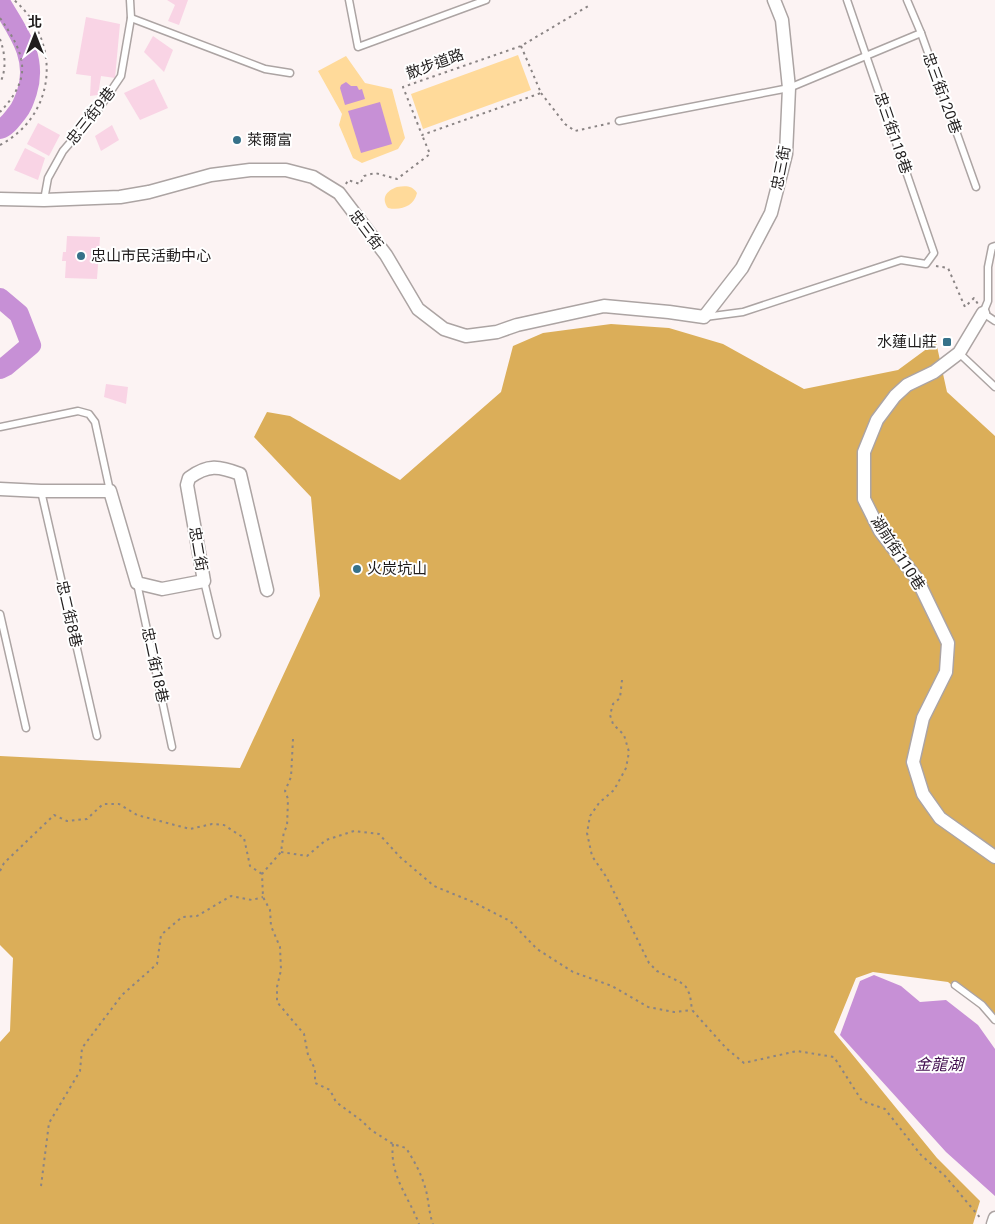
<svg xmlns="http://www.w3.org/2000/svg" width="995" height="1224" viewBox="0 0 995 1224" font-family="Roboto,'Noto Sans TC',sans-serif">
<rect width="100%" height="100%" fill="#fcf3f3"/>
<g fill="#ffda9a">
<path d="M518 55 531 90 423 129 411 94Z"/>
<path d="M346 56 365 83 392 89 405 138 398 149 362 163 353 158 339 125 342 114 318 71Z"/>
<path d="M397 187C405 186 412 185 417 193 414 206 401 211 388 208 381 198 386 191 397 187Z"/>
</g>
<path fill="#dbae59" d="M611 324 669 328 723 344 804 389 898 370 936 342 947 392 995 436V1020L948 982 873 972 856 978 834 1032 937 1158 980 1201 973 1224H0V1042L10 1031 13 958 0 945V756L240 768 320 596 311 497 254 437 267 412 290 416 400 480 501 392 513 346 543 333Z"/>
<g fill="#c790d6">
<path d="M346 82 351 86H357L359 90 362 89 365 99 345 105 340 88 341 85Z"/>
<path d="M380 102 392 144 361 153 348 111Z"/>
<path d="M874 975 901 986 920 1002 946 1000 978 1025 995 1049V1196L946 1152 840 1035 860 981Z"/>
</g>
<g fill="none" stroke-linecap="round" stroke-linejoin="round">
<g stroke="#c790d6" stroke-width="20">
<path d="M0 2C18 32 38 57 27 92 24 101 22 107 17 113 12 119 7 127 0 129"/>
<path d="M0 298 19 314 31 345 6 366 0 369"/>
</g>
</g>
<g fill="#f9d4e5">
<path d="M167 0H188L179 25 168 21 175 5Z"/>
<path d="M86 17 120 24 115 78 101 76 98 95 90 96 91 76 76 74Z"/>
<path d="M153 36 173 50 164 72 144 52Z"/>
<path d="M154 79 168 108 140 120 124 93Z"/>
<path d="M38 123 60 135 49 156 27 144Z"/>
<path d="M112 125 119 140 101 151 95 136Z"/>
<path d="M25 148 45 158 38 180 14 170Z"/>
<path d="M67 236 100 237 97 279 65 278 66 261H62L63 252H66Z"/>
<path d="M106 384 128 387 126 404 104 397Z"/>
</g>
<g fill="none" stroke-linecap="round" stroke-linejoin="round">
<defs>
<g id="service">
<path d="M349 0 358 47 486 0"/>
<path d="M907 0 921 33 976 187"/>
<path d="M131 18 265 69 290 73"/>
<path d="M619 121 789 88 921 33"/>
<path d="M44 200 48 178 63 151 98 110 121 76 131 18 130 0"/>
<path d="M995 246 992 247 988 267V301L983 313 995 321"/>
<path d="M705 317 743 312 901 260 926 264 934 253 847 0"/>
<path d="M959 353 995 387"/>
<path d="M0 427 78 411 89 414 95 422 110 491"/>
<path d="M41 491 97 736"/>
<path d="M204 581 217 635"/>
<path d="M137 583 172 747"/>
<path d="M0 614 26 728"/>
<path d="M955 985 982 1005 995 1020"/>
</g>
<g id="minor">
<path d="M0 199 44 200 120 197 149 192 211 175 250 170H286L313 177 339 193 386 255 418 309 444 329 466 336 497 332 517 325 604 306 669 312 704 317 742 268 771 213 786 154 789 88 782 20 774 0"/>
<path d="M983 313 959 353 934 372 907 385 895 396 877 420 864 452V499L880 531 917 579 948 643 946 672 923 718 913 762 923 794 940 818 995 857"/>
<path d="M0 489 41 491H110L137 583 162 589 204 581 187 485 189 478C208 464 219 466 240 474L267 590"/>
<path d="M993 1224 995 1218"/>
</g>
</defs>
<use href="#service" stroke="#aca4a3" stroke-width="9"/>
<use href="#minor" stroke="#aca4a3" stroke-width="15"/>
<g stroke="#8a8484" stroke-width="2" stroke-dasharray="2.5 4" stroke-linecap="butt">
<path d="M0 18C26 55 33 77 0 112"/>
<path d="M0 39C5 53 7 69 0 83"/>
<path d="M521 46 541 93 422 135 403 87 521 46 590 5"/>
<path d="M541 93 565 124 575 131 611 123"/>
<path d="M0 145C57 115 62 41 14 0"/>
<path d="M346 184 348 180 360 184 364 176 375 173 397 179 430 154 422 135"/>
<path d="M936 266 948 268 965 307 974 298 978 304"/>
<path d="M622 680 620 698 613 704 610 715 613 724 624 735 629 752 626 768 614 790 599 803 590 816 587 833 592 856 607 878 649 963 657 971 680 982 686 987 690 995 692 1010 726 1048 744 1063 797 1051 834 1057 862 1101 885 1109 921 1155 945 1176 982 1220"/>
<path d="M293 739 291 777 285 791 288 799 287 827 284 831 281 852 262 874 263 897 270 910 271 926 280 947 281 970 277 987V1002L304 1034 308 1055 315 1069V1083L330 1090 336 1102 362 1121 371 1130 393 1144 406 1148C413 1159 420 1171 424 1184 429 1197 428 1211 433 1224"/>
<path d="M281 852 307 856 326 840 354 831 379 834 400 857 434 886 473 902 510 921 537 949 573 972 612 986 648 1007 674 1012 692 1010"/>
<path d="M0 871 4 863 54 815 67 821 87 819 103 804H119L137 815 190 829 212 824 224 825 244 838 250 866 262 874"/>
<path d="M393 1144C389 1175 409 1197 419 1224"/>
<path d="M41 1186 49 1123 80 1071 82 1048 122 995 157 964 161 935 182 917 197 916 231 896 252 900 263 897"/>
</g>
<use href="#service" stroke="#fff" stroke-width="6"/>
<use href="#minor" stroke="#fff" stroke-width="12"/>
</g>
<g fill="#367189" stroke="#fff" stroke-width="2">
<circle cx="237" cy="140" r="5"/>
<circle cx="81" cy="256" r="5"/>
<rect x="942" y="337" width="10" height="10" rx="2.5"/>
<circle cx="357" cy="569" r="5"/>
</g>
<g text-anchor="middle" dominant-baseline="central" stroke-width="4" stroke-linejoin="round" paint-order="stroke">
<g font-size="15" fill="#201d1d" stroke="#fff">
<text transform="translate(435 64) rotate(-20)">散步道路</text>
<text transform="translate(942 93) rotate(70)">忠三街120巷</text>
<text transform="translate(91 116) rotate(-52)">忠三街9巷</text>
<text transform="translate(893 133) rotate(71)">忠三街118巷</text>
<text transform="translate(781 168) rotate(-79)">忠三街</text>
<text transform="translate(366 230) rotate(53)">忠三街</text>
<text transform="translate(198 549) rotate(80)">忠二街</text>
<text transform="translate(898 553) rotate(57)">湖前街110巷</text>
<text transform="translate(69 614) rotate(77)">忠二街8巷</text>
<text transform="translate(155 665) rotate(78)">忠二街18巷</text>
</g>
<g font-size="15" fill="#201d1d" stroke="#fff" text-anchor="start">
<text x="247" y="140">萊爾富</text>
<text x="91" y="256">忠山市民活動中心</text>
<text x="937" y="342" text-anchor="end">水蓮山莊</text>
<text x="367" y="569">火炭坑山</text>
</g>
<g font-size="16" font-style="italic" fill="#410d4e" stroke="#fff">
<text x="939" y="1064">金龍湖</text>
</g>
</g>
<g transform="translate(35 35)" stroke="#ffffff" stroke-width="4" paint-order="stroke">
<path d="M0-4L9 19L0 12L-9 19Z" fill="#201d1d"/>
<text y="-8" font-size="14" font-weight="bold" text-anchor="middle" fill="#201d1d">北</text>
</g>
</svg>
